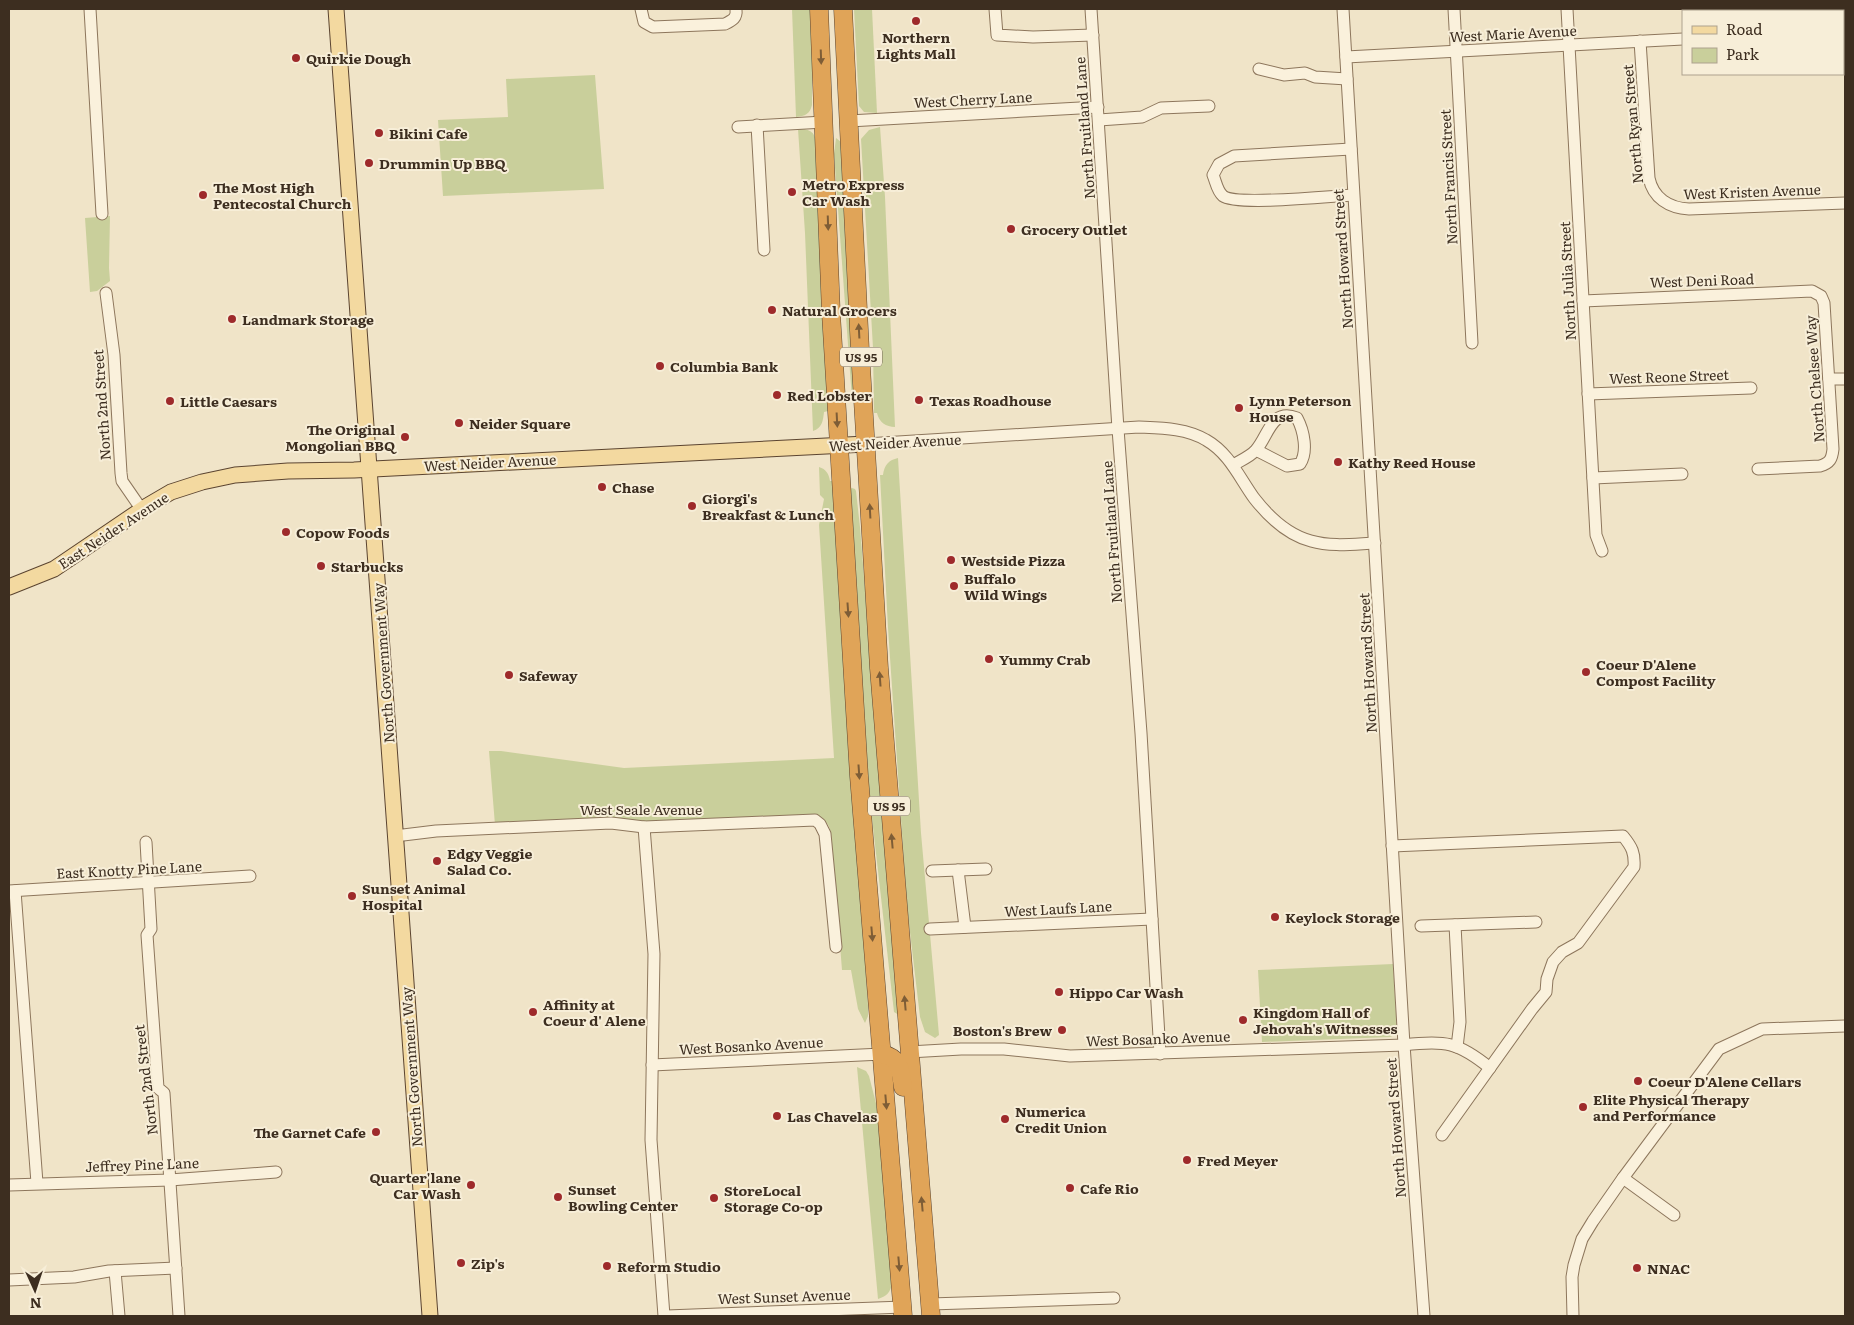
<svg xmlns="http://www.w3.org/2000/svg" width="1854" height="1325" viewBox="0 0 1854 1325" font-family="Literata,serif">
<rect width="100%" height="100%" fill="#f0e4c8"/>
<g fill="#c9cf9b">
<path d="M792 9H812V105C810 114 805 116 796 117Z"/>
<path d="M854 9H872L877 113 864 112 859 106Z"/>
<path d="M595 75 604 189 443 196 438 120 508 117 506 79Z"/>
<path d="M880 127 885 197 895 427C886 427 879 422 877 413H874L873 348 861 139 869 130Z"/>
<path d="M798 129C811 129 815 132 817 145L828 411 824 412C823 421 822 428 813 431L805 233Z"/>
<path d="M836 138 841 142 855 402H853L852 399 834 154Z"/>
<path d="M110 216 109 268 110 281 97 291 90 292 85 218Z"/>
<path d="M898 458 921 833 939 1035 935 1038 925 1032 920 1017 907 907 888 628 880 475H883C884 465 889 460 898 458Z"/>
<path d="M819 467C826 469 829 474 830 481H833L868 1005V1016L865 1023 858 1009 851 970H842L831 834C829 819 819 816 806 815L654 822 608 818 495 825 489 751H501L624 768 834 758 819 525 824 499 820 495Z"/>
<path d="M852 488 855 489 856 491 860 527 899 1015 894 1012 867 774 850 489Z"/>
<path d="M1393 964 1397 1030 1395 1035 1390 1037 1262 1042 1258 970Z"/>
<path d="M857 1067 866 1071 869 1076 877 1107 892 1282C891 1292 887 1296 878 1299Z"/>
</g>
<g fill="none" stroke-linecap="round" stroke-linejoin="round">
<defs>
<g id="minor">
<path d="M90 9 102 214"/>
<path d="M641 9 644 22 653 27 725 24C733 20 737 18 736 9"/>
<path d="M995 9 997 35 1033 37 1093 35"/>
<path d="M1091 9 1118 429 1141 733 1160 1054"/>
<path d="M1343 9 1404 1045 1424 1316"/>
<path d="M1454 9 1472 343"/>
<path d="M1567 9 1596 535 1602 551"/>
<path d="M1843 32H1845"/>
<path d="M1640 41 1649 178C1653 198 1669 208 1689 209L1845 203"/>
<path d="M1346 57 1683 39"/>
<path d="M1259 69 1284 75 1305 73 1315 77 1347 79"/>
<path d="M1099 120 1142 117 1161 108 1209 106"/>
<path d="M849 121 1098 107"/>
<path d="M757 125 764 250"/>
<path d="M738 127 824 122"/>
<path d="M1351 149 1234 156 1219 164 1213 175C1216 182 1217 191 1223 196 1236 206 1332 196 1353 195"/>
<path d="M106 293 114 355 121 473 122 481 142 510"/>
<path d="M1583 301 1812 291 1821 296 1824 303 1833 449C1832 459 1830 463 1820 466L1758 469"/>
<path d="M1829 379H1845"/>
<path d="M1588 394 1751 388"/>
<path d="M866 444 1139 427C1161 428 1186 428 1206 440 1229 453 1239 477 1254 498 1268 516 1288 535 1311 541 1332 547 1353 544 1375 543"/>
<path d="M1233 465C1240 461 1251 456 1256 450 1269 435 1271 408 1297 418 1304 431 1308 452 1300 464L1287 466 1256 450"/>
<path d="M1593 478 1682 474"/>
<path d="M644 827 654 954 651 1140 664 1316"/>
<path d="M395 836 436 831 611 823 644 827 815 820 820 824 825 834 836 947"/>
<path d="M146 842 151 929 147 935 158 1088 164 1093 179 1316"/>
<path d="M1392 846 1623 836C1632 847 1635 853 1634 867L1578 943 1562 952 1553 962 1547 979 1546 992 1532 1009 1442 1135"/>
<path d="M958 870 965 927"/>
<path d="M932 871 986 869"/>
<path d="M9 891 250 876"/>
<path d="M15 891 37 1183"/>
<path d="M1455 925 1460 1022 1457 1047"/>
<path d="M1421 926 1536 922"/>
<path d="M930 929 1152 919"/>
<path d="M909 1052 961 1049H1004L1070 1056 1404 1045C1445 1040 1458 1042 1490 1068"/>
<path d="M652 1065 882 1054"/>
<path d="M1623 1178 1674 1215"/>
<path d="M9 1185 170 1180 276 1172"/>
<path d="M115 1271 119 1316"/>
<path d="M9 1280 74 1277 109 1271 176 1268"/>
<path d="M930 1304 1114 1298"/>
<path d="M667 1316 903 1307"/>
<path d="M1573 1316 1572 1277 1574 1265 1582 1239 1593 1221 1623 1178 1719 1049 1762 1029 1845 1026"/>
</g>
<g id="major">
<path d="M336 9 430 1316"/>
<path d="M9 587 54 569 147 506 171 492 202 482 235 475 288 471 354 470 866 444"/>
</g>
<g id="highway">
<path d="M819 9 831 313 859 776 903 1316"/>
<path d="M843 9 860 350 879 668 931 1316"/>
<path d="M882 1054C901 1058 900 1070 903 1087"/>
</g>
</defs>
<use href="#minor" stroke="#8d765c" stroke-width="13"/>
<use href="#major" stroke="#5b4430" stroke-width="17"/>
<use href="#highway" stroke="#5b4430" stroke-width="19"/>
<use href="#minor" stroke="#faf1dc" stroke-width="11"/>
<use href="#major" stroke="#f3d9a0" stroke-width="15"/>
<use href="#highway" stroke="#e0a458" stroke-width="18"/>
</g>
<defs><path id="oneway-solid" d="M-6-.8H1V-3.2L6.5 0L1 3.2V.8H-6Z" transform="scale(1.25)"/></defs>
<g fill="#7e5d36">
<use href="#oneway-solid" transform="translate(821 57) rotate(88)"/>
<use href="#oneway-solid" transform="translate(828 223) rotate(88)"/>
<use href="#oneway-solid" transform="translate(859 331) rotate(-93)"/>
<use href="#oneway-solid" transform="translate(837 420) rotate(87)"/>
<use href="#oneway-solid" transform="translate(870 511) rotate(-93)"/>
<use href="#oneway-solid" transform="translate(848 610) rotate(86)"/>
<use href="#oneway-solid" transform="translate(880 679) rotate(-94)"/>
<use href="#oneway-solid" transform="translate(859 772) rotate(86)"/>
<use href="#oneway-solid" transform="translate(892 841) rotate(-95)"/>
<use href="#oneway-solid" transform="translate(872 934) rotate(85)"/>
<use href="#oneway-solid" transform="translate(905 1003) rotate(-95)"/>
<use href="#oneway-solid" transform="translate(886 1102) rotate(85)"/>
<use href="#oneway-solid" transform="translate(922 1204) rotate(-95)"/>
<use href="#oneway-solid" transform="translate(899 1264) rotate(85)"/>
</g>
<g fill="#9e2a2b" stroke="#f7eed8" stroke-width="2">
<circle cx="916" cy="21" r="5"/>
<circle cx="296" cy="58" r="5"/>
<circle cx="379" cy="133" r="5"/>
<circle cx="369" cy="163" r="5"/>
<circle cx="792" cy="192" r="5"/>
<circle cx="203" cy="195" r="5"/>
<circle cx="1011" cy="229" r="5"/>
<circle cx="772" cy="310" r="5"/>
<circle cx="232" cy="319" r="5"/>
<circle cx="660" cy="366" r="5"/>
<circle cx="777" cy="395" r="5"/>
<circle cx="919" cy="400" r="5"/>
<circle cx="170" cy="401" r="5"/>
<circle cx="1239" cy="408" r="5"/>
<circle cx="459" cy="423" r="5"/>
<circle cx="405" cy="437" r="5"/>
<circle cx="1338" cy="462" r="5"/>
<circle cx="602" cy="487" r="5"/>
<circle cx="692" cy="506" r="5"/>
<circle cx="286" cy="532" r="5"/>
<circle cx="951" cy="560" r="5"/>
<circle cx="321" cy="566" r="5"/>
<circle cx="954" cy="586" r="5"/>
<circle cx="989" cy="659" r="5"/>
<circle cx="1586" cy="672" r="5"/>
<circle cx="509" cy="675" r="5"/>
<circle cx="437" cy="861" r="5"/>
<circle cx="352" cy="896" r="5"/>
<circle cx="1275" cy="917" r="5"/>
<circle cx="1059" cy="992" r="5"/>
<circle cx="533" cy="1012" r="5"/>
<circle cx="1243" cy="1020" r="5"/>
<circle cx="1062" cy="1030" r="5"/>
<circle cx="1638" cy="1081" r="5"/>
<circle cx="1583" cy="1107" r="5"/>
<circle cx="777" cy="1116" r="5"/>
<circle cx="1005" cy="1119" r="5"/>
<circle cx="376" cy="1132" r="5"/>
<circle cx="1187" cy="1160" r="5"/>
<circle cx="471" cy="1185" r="5"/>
<circle cx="1070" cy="1188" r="5"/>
<circle cx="558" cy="1197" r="5"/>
<circle cx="714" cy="1198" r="5"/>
<circle cx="461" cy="1263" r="5"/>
<circle cx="607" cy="1266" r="5"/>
<circle cx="1637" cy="1268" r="5"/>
</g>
<g text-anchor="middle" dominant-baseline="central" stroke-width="4" stroke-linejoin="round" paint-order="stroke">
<g fill="#f7eed8" stroke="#756857" stroke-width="1">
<rect x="840" y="347.5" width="42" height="19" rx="4"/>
<rect x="868" y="796.5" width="42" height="19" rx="4"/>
</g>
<g font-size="12" font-weight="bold" fill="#3d2e20">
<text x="861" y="357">US 95</text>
<text x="889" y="806">US 95</text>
</g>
<g font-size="14" fill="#3d2e20" stroke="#f7eed8">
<text transform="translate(1513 33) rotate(-3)">West Marie Avenue</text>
<text transform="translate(973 99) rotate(-3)">West Cherry Lane</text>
<text transform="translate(1632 124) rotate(-95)">North Ryan Street</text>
<text transform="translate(1084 128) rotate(-94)">North Fruitland Lane</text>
<text transform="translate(1448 177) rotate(-93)">North Francis Street</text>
<text transform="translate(1752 191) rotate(-2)">West Kristen Avenue</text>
<text transform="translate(1342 259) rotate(-94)">North Howard Street</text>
<text transform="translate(1702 280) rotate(-2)">West Deni Road</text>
<text transform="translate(1567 281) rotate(-93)">North Julia Street</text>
<text transform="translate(1669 376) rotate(-2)">West Reone Street</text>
<text transform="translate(1814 379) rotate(-94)">North Chelsee Way</text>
<text transform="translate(101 405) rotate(-94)">North 2nd Street</text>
<text transform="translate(895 442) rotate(-3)">West Neider Avenue</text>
<text transform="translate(490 462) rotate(-3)">West Neider Avenue</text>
<text transform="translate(113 530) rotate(-33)">East Neider Avenue</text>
<text transform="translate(1111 532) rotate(-94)">North Fruitland Lane</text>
<text transform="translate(383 663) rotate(-94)">North Government Way</text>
<text transform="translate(1367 663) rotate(-93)">North Howard Street</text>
<text x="641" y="809">West Seale Avenue</text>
<text transform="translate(129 869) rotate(-3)">East Knotty Pine Lane</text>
<text transform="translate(1058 908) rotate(-3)">West Laufs Lane</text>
<text transform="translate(1158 1038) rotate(-2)">West Bosanko Avenue</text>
<text transform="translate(751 1045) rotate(-3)">West Bosanko Avenue</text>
<text transform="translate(411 1067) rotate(-94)">North Government Way</text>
<text transform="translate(145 1080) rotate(-97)">North 2nd Street</text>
<text transform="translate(1395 1128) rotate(-94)">North Howard Street</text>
<text transform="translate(142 1164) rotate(-2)">Jeffrey Pine Lane</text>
<text transform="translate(784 1296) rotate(-2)">West Sunset Avenue</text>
</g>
<g font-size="14" font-weight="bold" fill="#3d2e20" stroke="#f7eed8" text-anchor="start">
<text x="916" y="37" text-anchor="middle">Northern<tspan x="916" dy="16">Lights Mall</tspan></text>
<text x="306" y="58">Quirkie Dough</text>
<text x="389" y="133">Bikini Cafe</text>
<text x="379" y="163">Drummin Up BBQ</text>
<text x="802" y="184">Metro Express<tspan x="802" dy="16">Car Wash</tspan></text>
<text x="213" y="187">The Most High<tspan x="213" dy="16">Pentecostal Church</tspan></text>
<text x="1021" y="229">Grocery Outlet</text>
<text x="782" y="310">Natural Grocers</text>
<text x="242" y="319">Landmark Storage</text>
<text x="670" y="366">Columbia Bank</text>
<text x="787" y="395">Red Lobster</text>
<text x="929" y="400">Texas Roadhouse</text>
<text x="1249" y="400">Lynn Peterson<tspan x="1249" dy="16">House</tspan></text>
<text x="180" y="401">Little Caesars</text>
<text x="469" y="423">Neider Square</text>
<text x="395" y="429" text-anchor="end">The Original<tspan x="395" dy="16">Mongolian BBQ</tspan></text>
<text x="1348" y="462">Kathy Reed House</text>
<text x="612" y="487">Chase</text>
<text x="702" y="498">Giorgi's<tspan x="702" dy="16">Breakfast &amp; Lunch</tspan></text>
<text x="296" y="532">Copow Foods</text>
<text x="961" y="560">Westside Pizza</text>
<text x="331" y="566">Starbucks</text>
<text x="964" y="578">Buffalo<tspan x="964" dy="16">Wild Wings</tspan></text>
<text x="999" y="659">Yummy Crab</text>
<text x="1596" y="664">Coeur D'Alene<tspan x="1596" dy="16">Compost Facility</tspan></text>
<text x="519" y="675">Safeway</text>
<text x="447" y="853">Edgy Veggie<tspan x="447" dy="16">Salad Co.</tspan></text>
<text x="362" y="888">Sunset Animal<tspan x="362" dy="16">Hospital</tspan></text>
<text x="1285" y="917">Keylock Storage</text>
<text x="1069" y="992">Hippo Car Wash</text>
<text x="543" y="1004">Affinity at<tspan x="543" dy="16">Coeur d' Alene</tspan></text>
<text x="1253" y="1012">Kingdom Hall of<tspan x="1253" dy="16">Jehovah's Witnesses</tspan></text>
<text x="1052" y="1030" text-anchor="end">Boston's Brew</text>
<text x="1648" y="1081">Coeur D'Alene Cellars</text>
<text x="1593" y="1099">Elite Physical Therapy<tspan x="1593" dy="16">and Performance</tspan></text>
<text x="1015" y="1111">Numerica<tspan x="1015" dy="16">Credit Union</tspan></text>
<text x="787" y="1116">Las Chavelas</text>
<text x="366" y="1132" text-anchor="end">The Garnet Cafe</text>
<text x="1197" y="1160">Fred Meyer</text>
<text x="461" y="1177" text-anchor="end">Quarter'lane<tspan x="461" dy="16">Car Wash</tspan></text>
<text x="1080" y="1188">Cafe Rio</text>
<text x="568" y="1189">Sunset<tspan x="568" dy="16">Bowling Center</tspan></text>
<text x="724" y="1190">StoreLocal<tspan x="724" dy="16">Storage Co-op</tspan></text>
<text x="471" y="1263">Zip's</text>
<text x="617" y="1266">Reform Studio</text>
<text x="1647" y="1268">NNAC</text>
</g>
</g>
<rect width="1854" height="1325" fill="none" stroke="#3d2e20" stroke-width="20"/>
<rect x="1682" y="10" width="162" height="65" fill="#f7eed8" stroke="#ada18e"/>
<rect x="1692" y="26" width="25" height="8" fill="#f3d9a0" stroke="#ada18e"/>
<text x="1726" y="35" font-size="15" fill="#3d2e20">Road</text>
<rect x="1692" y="48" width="25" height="15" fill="#c9cf9b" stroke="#ada18e"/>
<text x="1726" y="60" font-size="15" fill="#3d2e20">Park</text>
<g transform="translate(35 1290) rotate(177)" stroke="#f7eed8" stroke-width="4" paint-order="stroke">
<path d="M0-4L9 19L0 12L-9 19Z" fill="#3d2e20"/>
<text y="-8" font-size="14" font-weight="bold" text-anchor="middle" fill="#3d2e20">N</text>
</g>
</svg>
